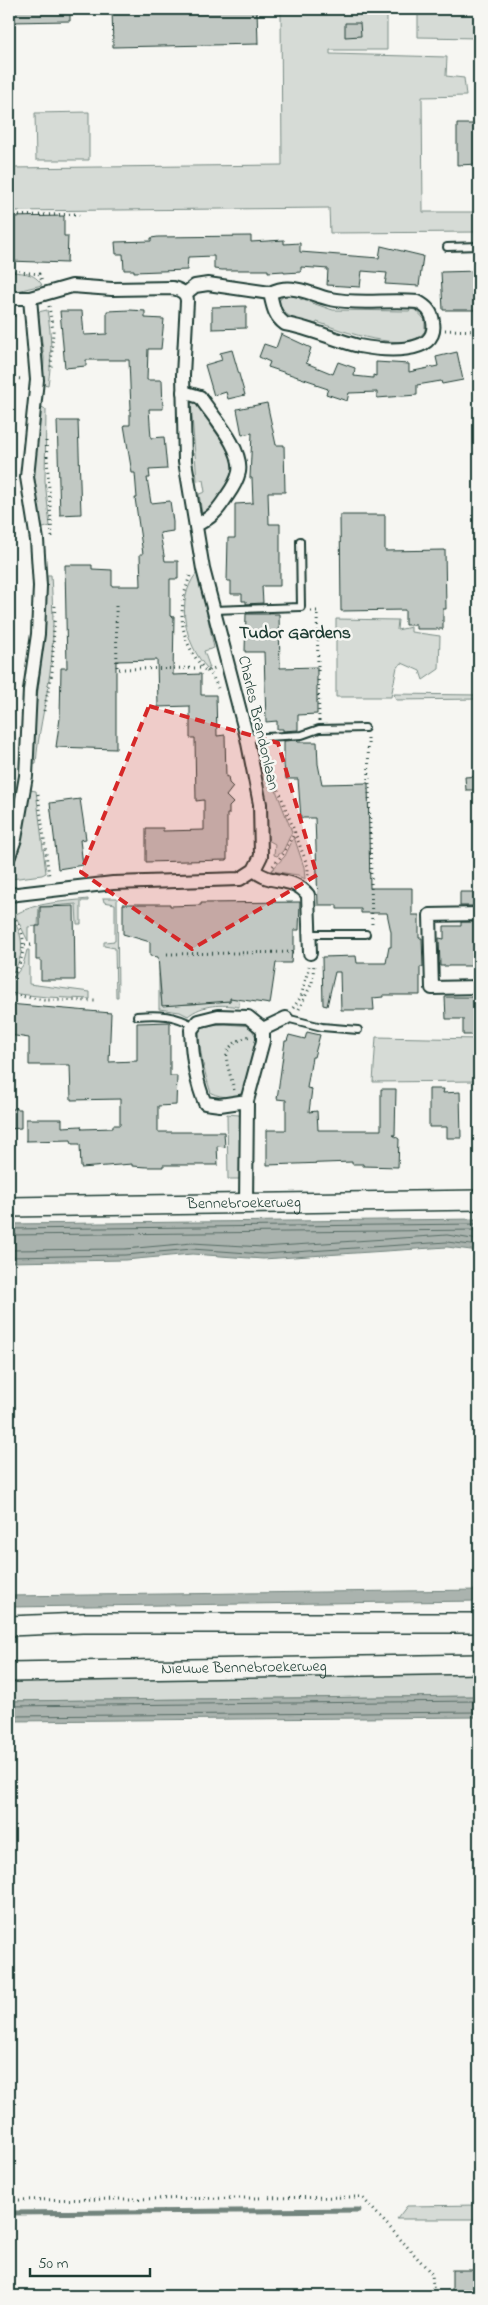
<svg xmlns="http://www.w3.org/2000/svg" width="488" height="2305" viewBox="0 0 488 2305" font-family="'Indie Flower',sans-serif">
<rect width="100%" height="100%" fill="#f6f6f2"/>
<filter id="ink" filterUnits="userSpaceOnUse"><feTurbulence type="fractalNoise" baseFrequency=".02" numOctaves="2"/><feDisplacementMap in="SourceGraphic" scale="10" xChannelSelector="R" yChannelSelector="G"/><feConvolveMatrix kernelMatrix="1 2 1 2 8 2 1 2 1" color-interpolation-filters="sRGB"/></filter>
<g filter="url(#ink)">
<g fill="#d6dbd6" stroke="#7a8c85">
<path d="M281 9H387V50H330V54L447 57 446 76 464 78 466 96 422 97 423 212H479V232L330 233 329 208 9 211V168L282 165Z"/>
<path d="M418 9H479V38L418 37Z"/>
<path d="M89 112V160H36L35 113Z"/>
<path d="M9 272C23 273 34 272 42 285L9 293Z"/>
<path d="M288 294 299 296 300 299 333 310 409 311 412 309 417 311 425 320V331C408 356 340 330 317 322L316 324C301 320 284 319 278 303L281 298Z"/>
<path d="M47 310C52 336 52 359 48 385L43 384 44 358 38 312Z"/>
<path d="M194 401C202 407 207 419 212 427 234 459 245 462 218 499 214 505 210 513 202 514L199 494 205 492 203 480 197 481 191 403Z"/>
<path d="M39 407 46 410 45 481 50 526 40 529 34 473Z"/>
<path d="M196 574H199L214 648 204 651 210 668H207C185 644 175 601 196 574Z"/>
<path d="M47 575H51C53 610 55 644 49 679 45 708 38 734 36 764L31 765C35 701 46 639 47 575Z"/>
<path d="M336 619 398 620 397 630 411 627V632L440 636 439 669 423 680 420 671 402 663 397 667 391 697H336Z"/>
<path d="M394 694 479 695V699L396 700Z"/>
<path d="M264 759 292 832 283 851 277 856 274 855 275 844 268 840 259 761Z"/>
<path d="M30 790 36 791 46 873 42 875 11 879 10 869 22 834Z"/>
<path d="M294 837 304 867 305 879 298 875 271 871 285 856Z"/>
<path d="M103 898H117L118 997H116L115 948 104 946V942L115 941V904L104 902Z"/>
<path d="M88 899V901H81V924H77L76 904 39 907 38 926 28 927V941L16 917V914C37 902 64 902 88 899Z"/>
<path d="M13 920C26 939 24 960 9 977V923Z"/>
<path d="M27 950H29V984L90 992V999L47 997 9 993V984L23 965Z"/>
<path d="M238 955 239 1007C221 1004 203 1004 188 1016L180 1012 159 1009V967L186 966V972L159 974 162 1005 197 1004V1002L218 1000V1002L230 1001 229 990Z"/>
<path d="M226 1024 250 1026 256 1037 245 1091C234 1099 223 1098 211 1093 204 1071 199 1051 199 1029L206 1025Z"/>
<path d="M376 1037 479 1039V1081L373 1082Z"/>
<path d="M227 1114 239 1115 240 1117 241 1179H228Z"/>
<path d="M479 1672V1696L9 1701V1676Z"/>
<path d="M479 2205V2219H397L407 2206Z"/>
</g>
<g fill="#aab3ae" stroke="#72847d">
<path d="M479 1219V1251L447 1247 263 1259 192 1254 125 1260 9 1262V1224Z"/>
<path d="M479 1590V1601L9 1607V1596Z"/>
<path d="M479 1696V1717L9 1721V1701Z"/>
</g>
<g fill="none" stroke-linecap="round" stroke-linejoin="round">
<g stroke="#576c65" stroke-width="1">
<path d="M9 1229 479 1224"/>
<path d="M9 1235 479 1230"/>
<path d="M9 1250 125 1249 192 1243 263 1247 447 1235 479 1240"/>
<path d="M9 1257 125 1255 192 1249 263 1254 447 1242 479 1246"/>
<path d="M9 1706 479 1701"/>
<path d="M9 1716 479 1712"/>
</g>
<path stroke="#72847d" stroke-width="5" d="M9 2213 359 2210"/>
</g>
<g fill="#c1c8c3" stroke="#1f3d34">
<path d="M9 9H70V21L9 22Z"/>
<path d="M112 9H257L258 44 113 47Z"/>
<path d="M345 23H360L361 36 345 37Z"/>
<path d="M457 124H479V164L457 165Z"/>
<path d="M64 216V236H68L67 263 9 261V217Z"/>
<path d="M251 236V242L284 240V244L300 243V252L379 258 381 246 423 256 419 286 385 284 387 273 362 271 360 287 327 285 328 269 301 267V272L284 273V271L268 272V270H222L214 269V256L188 257 187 270 134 272V270H124L123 254H116L115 242 151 241V238L158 237Z"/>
<path d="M479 271V310H443L441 272Z"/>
<path d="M246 306V328L212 329V307Z"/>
<path d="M130 310 145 311V318L164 319 161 349H148L147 380H162L163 409H149L151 438 164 437 167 469 149 470 150 478H147L151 503 170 501 173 522V531L160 533 165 561H178V579H170V616L174 617 173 675 201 674V695H216L217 736 225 735 226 777 228 776 229 783 233 787 226 796 233 803 229 807V814H227V860L146 862V828H163V831L204 830V800L196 801 195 738H190V706L158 707 157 660 116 661V749L56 747 60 718 61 668H67L65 565H92V569L112 570V586H141L140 554H143L135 498H137L135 473H132L124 425H130V409H131L129 360H86V366L65 368 60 311H82L84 335 107 334V311Z"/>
<path d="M281 334 311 348 306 363 333 374 338 362 355 368 354 376 373 378V375L376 376V362L409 364V372L438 366 436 357 457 352 463 380 442 384 441 381 417 385V395L377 398V392L349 393 347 401 326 394 328 389 316 385V383L268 367 270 362 259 357 264 344 276 348Z"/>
<path d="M232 350 245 395 228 399 226 392 214 396 205 365 222 360 220 353Z"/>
<path d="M267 403 276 445H284L285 492H268L269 524H280V586H262L263 603 246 604V601H242V594H231V581H227L228 538H235V504L253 503 252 478H250L252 433 242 435 237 409Z"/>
<path d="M57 421H78L81 514 60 515Z"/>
<path d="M340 515H385V551L445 550 446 609H443V629H416V625H405V610L341 611Z"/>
<path d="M246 614H279L280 668 317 667V714L298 715V730L283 731V729H277V721L266 722 264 652H245Z"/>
<path d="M298 740V742H317L318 764 322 784 368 783 370 888H412V915H419V938H422L423 967H420V995H383V997L373 998 374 1010H341L340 972H335L327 1006 323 1005 322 957 356 956 357 963H386L389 947H391V932L387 913H361V909H337V905H318L315 818H301L298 779H286L284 765V741Z"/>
<path d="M479 776V790H466L465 777Z"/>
<path d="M80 799 86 839 80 840 83 865 58 869 50 803Z"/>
<rect x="460" y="892" width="19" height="14"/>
<path d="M300 902 299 930H294V950L292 951 291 963H276L270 1004 230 998V1001L162 1006 158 957 150 956V942L123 934V904H170V906L201 905V903Z"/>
<path d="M74 906 75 980H41V960H36V926H40V907Z"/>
<path d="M461 922H479V966H440L439 938 444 939V926H461Z"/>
<path d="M445 997H479L477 1035H463V1019H446Z"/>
<path d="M9 1004 111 1013 109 1062 137 1061V1023L170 1022V1076H177L176 1105 158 1106V1132H224L225 1147 217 1146 218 1165H163V1167H147L132 1166V1164L81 1168 80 1144H72L71 1140 26 1141V1119H62V1127L81 1126 82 1129 113 1128V1125H120V1099L71 1100 70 1065H29V1038L9 1035Z"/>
<path d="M307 1032 320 1035 314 1057H312L307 1088 312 1089 309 1112 317 1111 318 1130H381V1089H396L395 1135H393L399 1139 398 1167 363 1166V1164H352V1162L267 1165V1130H286V1100L277 1099 285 1041H287L289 1035 305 1039Z"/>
<path d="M429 1089H444L443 1093 460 1092 461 1138H447V1127H429Z"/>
<path d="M9 1109H21V1128L9 1129Z"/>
<rect x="452" y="2270" width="27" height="26"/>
</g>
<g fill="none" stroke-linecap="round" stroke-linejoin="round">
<defs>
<g id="lane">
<path d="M447 247 479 246"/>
<path d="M214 610 301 607 300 541"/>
<path d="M247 738 302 735 319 729 365 728"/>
<path d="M309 934H366"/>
<path d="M137 1016C158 1014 176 1015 194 1026"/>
<path d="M286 1018 322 1027 358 1030"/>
</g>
<g id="street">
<path d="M185 294 195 286 208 284 270 293C273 306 274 316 285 324 311 328 334 340 359 346 380 350 439 357 433 322 432 312 427 307 418 302 389 299 359 305 330 299 308 294 292 282 270 293"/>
<path d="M9 298H30L72 286 112 289 173 288C181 290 187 293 187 301L183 375 185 461 203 569 247 738 260 804 261 856 254 870 240 879 113 883 9 895"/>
<path d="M183 392 200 397C212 416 243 448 239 472 237 481 232 489 227 496 218 510 212 518 196 525"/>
<path d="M9 856 15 839 26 776 30 690 38 634 40 586 37 540 27 477 37 380 30 298"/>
<path d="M254 870C271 886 292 875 308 895L310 953"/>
<path d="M479 914 430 915 432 988 479 987"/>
<path d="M263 1029 286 1018"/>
<path d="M246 1203 247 1101 263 1041V1029L248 1017 218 1016 198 1021 191 1030C192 1054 195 1080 205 1103L220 1105 247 1101"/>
</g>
<g id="secondary">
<path id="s1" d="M9 1207 479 1200"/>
<path d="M9 1626 82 1623H479"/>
<path id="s2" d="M9 1672 479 1664"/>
</g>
</defs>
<use href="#lane" stroke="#1f3d34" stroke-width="10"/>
<use href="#street" stroke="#1f3d34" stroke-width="16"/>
<use href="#secondary" stroke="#1f3d34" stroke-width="22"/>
<g stroke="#1f3d34" stroke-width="3" stroke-dasharray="1 4" stroke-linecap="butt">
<path d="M9 216 78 214 80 216"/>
<path d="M9 271 39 274 42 281"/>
<path d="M49 306 53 331 51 367"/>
<path d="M9 316 19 315"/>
<path d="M445 330 479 331"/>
<path d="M9 378 23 379"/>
<path d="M46 441 52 537"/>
<path d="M190 576C176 613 180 642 206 671L215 668"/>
<path d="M116 606 117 669 204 668"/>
<path d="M311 611H317L319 721"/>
<path d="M207 671 212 675 218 688"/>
<path d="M44 711 52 672 55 603"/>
<path d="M368 738 372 926"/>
<path d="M266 757 308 867V878"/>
<path d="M38 794 49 876"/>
<path d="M273 866 283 854 295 832"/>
<path d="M9 912C30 932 26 960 9 981"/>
<path d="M25 945H33"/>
<path d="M167 954 296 952"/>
<path d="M9 994 44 1000 97 1001"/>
<path d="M293 1008 301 997 309 966"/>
<path d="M299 1009 312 983 314 965"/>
<path d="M234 1090C228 1061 215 1048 250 1036"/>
<path d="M9 2200 362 2197 432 2274 434 2296"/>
</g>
<use href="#lane" stroke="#f6f6f2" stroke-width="6"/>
<use href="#street" stroke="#f6f6f2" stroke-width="12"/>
<use href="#secondary" stroke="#f6f6f2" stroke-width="19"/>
</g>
</g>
<path fill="#d62828" fill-opacity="0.2" stroke="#d62828" stroke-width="4" stroke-dasharray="10 6" stroke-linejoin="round" d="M149 706 278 743 317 875 192 949 81 872Z"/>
<g text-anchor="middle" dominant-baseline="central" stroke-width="5" stroke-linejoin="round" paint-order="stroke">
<g font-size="16" fill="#1f3d34" stroke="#f6f6f2">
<text transform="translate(258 723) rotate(77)">Charles Brandonlaan</text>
<text stroke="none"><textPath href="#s1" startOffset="235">Bennebroekerweg</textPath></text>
<text stroke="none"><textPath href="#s2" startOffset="235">Nieuwe Bennebroekerweg</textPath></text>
</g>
<g font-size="18" font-weight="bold" fill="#1f3d34" stroke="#f6f6f2">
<text x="295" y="634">Tudor Gardens</text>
</g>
</g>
<rect width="488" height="2305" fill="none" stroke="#f6f6f2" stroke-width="30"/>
<rect x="15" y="15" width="458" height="2275" fill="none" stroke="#1f3d34" stroke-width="2" filter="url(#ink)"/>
<path d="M30 2268v8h120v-8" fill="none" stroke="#1f3d34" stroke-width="2.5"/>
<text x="38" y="2268" font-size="15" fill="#1f3d34" stroke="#f6f6f2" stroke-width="4" paint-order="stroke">50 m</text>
</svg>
